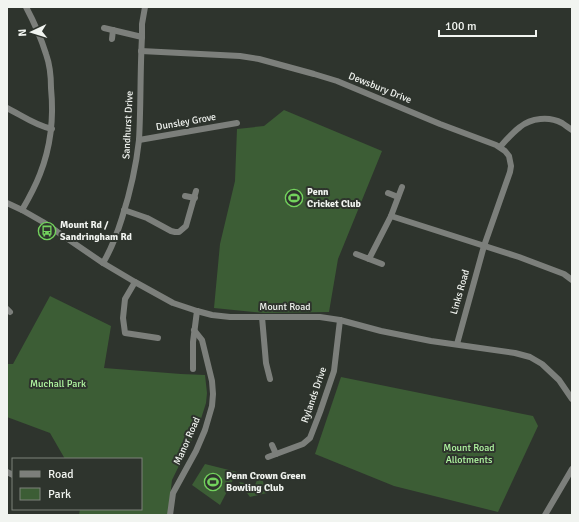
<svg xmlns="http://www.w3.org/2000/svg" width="579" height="522" viewBox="0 0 579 522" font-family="Signika,sans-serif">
<rect width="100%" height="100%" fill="#2e342d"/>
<g fill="#3c5d35">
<path d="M284 110 382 151 338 259 329 312 264 313 214 308 220 244 235 181 237 129 264 126Z"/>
<path d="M50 296 111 326 104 368 181 374 205 375 207 393 206 403 199 425 172 480 168 515H79L80 509H141V459H65L50 433 7 417V364H13Z"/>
<path d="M341 377 533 416 538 426 498 512 394 486 315 454Z"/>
<path d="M205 464 237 472 235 476 220 505 192 485Z"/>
<path d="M260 473 267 493 250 497 239 482 255 485Z"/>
</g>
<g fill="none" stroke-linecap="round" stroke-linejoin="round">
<g stroke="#7c7f7b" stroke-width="6">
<path d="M142 37V24L145 7"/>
<path d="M112 39 113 30"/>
<path d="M141 51 240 56 259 59 314 74 337 81 440 124 496 145 505 151 509 156 511 166 510 172 484 246 457 344"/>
<path d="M7 108C21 115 36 126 52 129"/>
<path d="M139 140 237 123"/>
<path d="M500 147C506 140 512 133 520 127 531 118 549 116 562 123 565 125 569 128 572 130"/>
<path d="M388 193 398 197"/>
<path d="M185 196 195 198"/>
<path d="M7 203 22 210 43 222 103 263 135 282 173 303 197 311 212 315 230 317H320L340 320 381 331 431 341 515 353 530 357 542 364 559 380 572 399"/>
<path d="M22 210C29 198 35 187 40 174 51 146 54 118 51 88 51 77 50 65 46 54 41 38 34 22 26 7"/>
<path d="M124 210 147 218 171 231 175 232H179L186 226 196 191"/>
<path d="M391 216 519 257 564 274 572 280"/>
<path d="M356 254 369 259 391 216 402 187"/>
<path d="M369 259 382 264"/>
<path d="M103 263C112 248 117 234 122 218 130 193 136 167 139 140 141 106 140 71 142 37L104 28"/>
<path d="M135 282 125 299 123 318 125 333 158 338"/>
<path d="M7 309 10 312"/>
<path d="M262 317 266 363 270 379"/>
<path d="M193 369V342L197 311"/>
<path d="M272 445 276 454"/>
<path d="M268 457 303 444 310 438 320 412 334 371 340 320"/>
<path d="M7 472 13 475"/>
<path d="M170 515 173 493 196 451 205 430 212 406 213 394 212 381 202 340 194 330"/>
<path d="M545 515 572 469"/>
</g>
</g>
<defs>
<symbol id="stadium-ring" viewBox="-11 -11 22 22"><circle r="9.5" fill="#2e342d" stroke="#73d25d" stroke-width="1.5"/><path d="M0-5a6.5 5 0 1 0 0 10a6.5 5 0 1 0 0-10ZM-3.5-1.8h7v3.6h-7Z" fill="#73d25d"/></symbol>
<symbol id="bus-ring" viewBox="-11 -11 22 22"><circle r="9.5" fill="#2e342d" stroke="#73d25d" stroke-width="1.5"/><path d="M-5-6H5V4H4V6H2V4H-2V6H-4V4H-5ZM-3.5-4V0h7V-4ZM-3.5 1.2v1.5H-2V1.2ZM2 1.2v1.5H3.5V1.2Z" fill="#73d25d"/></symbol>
</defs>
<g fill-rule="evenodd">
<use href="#stadium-ring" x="284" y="188" width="20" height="20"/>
<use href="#bus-ring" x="37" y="221" width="20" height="20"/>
<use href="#stadium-ring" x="203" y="472" width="20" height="20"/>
</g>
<g text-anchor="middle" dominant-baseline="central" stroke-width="4" stroke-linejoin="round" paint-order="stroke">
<g font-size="10" fill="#f1f4f0" stroke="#2e342d">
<text transform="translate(380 88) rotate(22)">Dewsbury Drive</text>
<text transform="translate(186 122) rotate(-10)">Dunsley Grove</text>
<text transform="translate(128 125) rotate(-87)">Sandhurst Drive</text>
<text transform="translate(460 292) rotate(-74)">Links Road</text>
<text x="285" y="307">Mount Road</text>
<text transform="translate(314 395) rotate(-71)">Rylands Drive</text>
<text transform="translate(187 441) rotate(-66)">Manor Road</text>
</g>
<g font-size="10" font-weight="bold" fill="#f1f4f0" stroke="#2e342d" text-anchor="start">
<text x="307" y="192">Penn<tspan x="307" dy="12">Cricket Club</tspan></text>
<text x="60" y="225">Mount Rd /<tspan x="60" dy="12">Sandringham Rd</tspan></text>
<text x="226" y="476">Penn Crown Green<tspan x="226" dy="12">Bowling Club</tspan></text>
</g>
<g font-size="10" fill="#b2f8a3" stroke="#2e342d">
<text x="58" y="384">Muchall Park</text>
<text x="469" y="448">Mount Road<tspan x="469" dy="12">Allotments</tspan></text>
</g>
</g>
<rect width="579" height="522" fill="none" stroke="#f1f4f0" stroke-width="16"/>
<rect x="12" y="458" width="130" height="52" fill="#2e342d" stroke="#7c817b"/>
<rect x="20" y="471" width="20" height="6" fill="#7c7f7b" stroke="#7c817b"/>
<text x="48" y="478" font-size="12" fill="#f1f4f0">Road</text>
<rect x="20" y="488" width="20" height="12" fill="#3c5d35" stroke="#7c817b"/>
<text x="48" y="498" font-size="12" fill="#f1f4f0">Park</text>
<g transform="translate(32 32) rotate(266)" stroke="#2e342d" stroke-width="3" paint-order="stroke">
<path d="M0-3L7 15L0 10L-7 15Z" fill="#f1f4f0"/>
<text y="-6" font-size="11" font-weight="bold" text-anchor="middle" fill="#f1f4f0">N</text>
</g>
<path d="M439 30v6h97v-6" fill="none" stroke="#f1f4f0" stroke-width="2"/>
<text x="445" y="30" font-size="12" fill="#f1f4f0" stroke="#2e342d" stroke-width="3" paint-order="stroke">100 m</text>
</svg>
